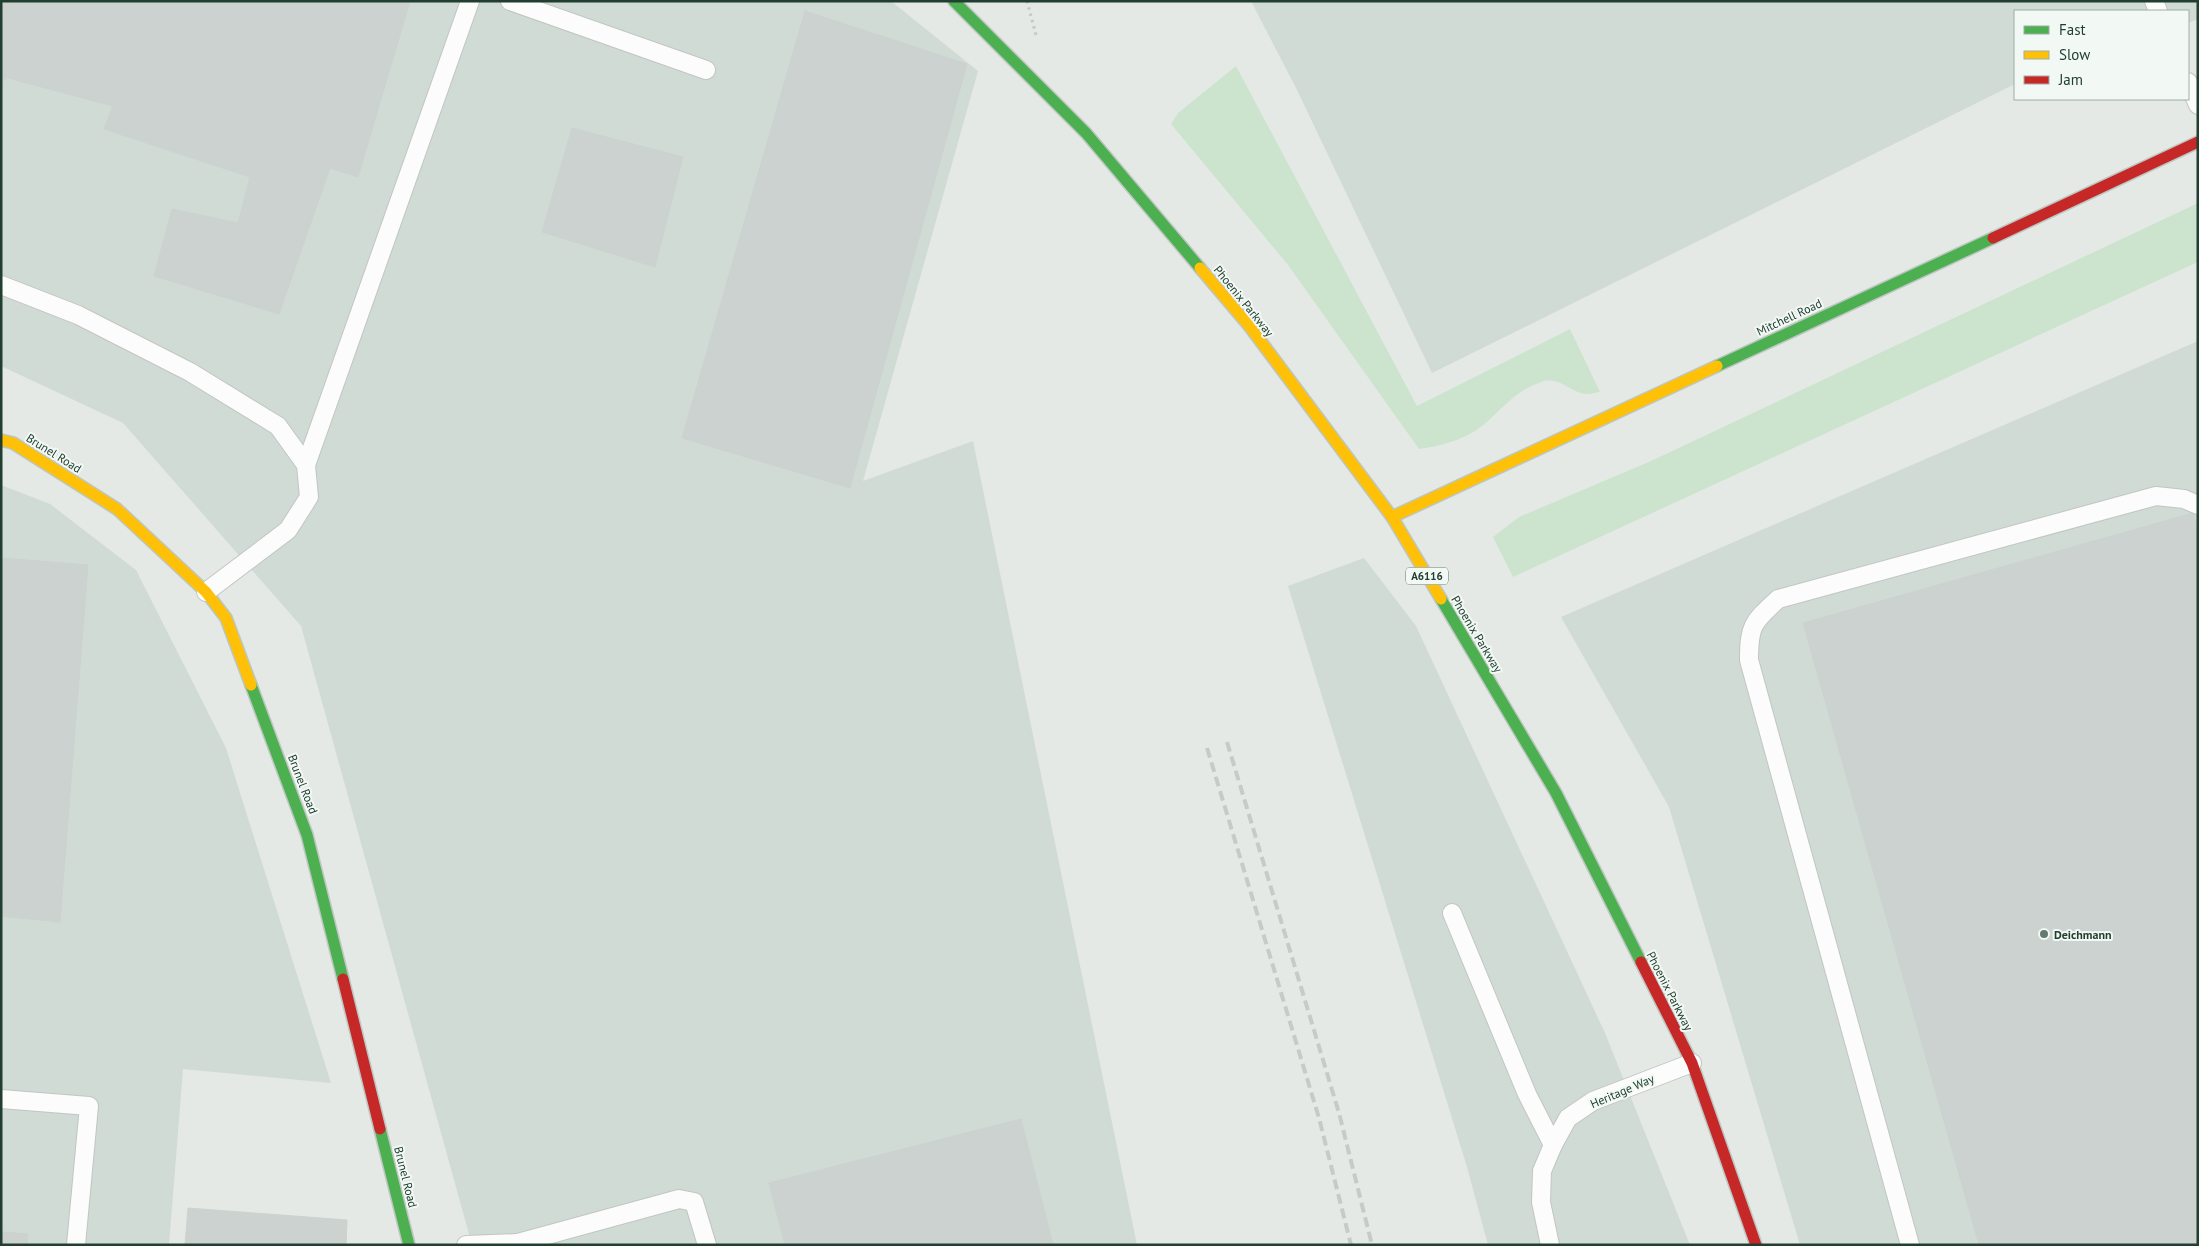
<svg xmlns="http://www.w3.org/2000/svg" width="2199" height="1246" viewBox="0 0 2199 1246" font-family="'PT Sans',sans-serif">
<rect width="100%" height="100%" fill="#e4e9e6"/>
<g fill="#d1dbd5">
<path d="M1 1H891L978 71 863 481 973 441 1137 1245H472L301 626 123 423 1 366Z"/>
<path d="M1251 1H2198V19L2188 23V11H2015V84L1432 373 1297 90Z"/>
<path d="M2198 341V1245H1800L1669 807 1561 617Z"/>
<path d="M1 485 50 504 136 570 226 748 331 1083 183 1069 169 1245H1Z"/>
<path d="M1364 558 1416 626 1605 1033 1690 1245H1488L1467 1167 1288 586Z"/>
</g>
<g fill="#cce4ce">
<path d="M1236 66 1417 406 1570 329 1600 392C1597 392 1592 394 1588 394 1571 394 1560 375 1541 382 1515 392 1508 403 1489 420 1469 439 1445 445 1419 449L1288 265 1171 124 1178 113Z"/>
<path d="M2198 203V262L1513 577 1493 537 1519 517 1651 461Z"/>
</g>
<g fill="#ccd2cf" stroke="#ccd2cf">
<path d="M1 1H410L358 177 330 168 279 314 154 276 172 209 238 223 250 177 104 129 113 106 8 78 1 81Z"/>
<path d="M805 11 967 64 850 488 682 438Z"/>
<path d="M572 128 683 157 655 267 542 232Z"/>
<path d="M2193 513 2198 528V1245H1979L1803 623Z"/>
<path d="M1 558 88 565 60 922 1 916Z"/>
<path d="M1021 1119 1053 1245H785L769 1183Z"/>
<path d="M188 1208 347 1220 346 1245H185Z"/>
<path d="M1 1232 28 1234 27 1245H1Z"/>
</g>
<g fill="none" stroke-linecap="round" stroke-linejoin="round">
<defs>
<g id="lane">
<path d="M510 1 706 70"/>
<path d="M2154 1 2158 11"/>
<path d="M2188 82 2198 105"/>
<path d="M1 285 78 315 190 372 278 426 306 465 309 497 288 530 206 592"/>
<path d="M306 465 470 1"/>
<path d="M1452 913 1527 1094 1553 1145"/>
<path d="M1 1099 89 1106 76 1245"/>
<path d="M518 1243 679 1199 694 1202 707 1245"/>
<path d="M466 1245 518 1243 519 1245"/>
<path d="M1550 1245 1541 1202 1542 1171 1553 1145 1568 1118 1593 1101 1692 1063"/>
<path d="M1910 1245 1749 660C1749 625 1753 622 1778 599L2156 496 2184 499 2198 505"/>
</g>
<g id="fast">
<path d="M954 1 1086 133 1200 268"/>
<path d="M1717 366 1993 238"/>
<path d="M1441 599 1556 793 1641 962"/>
<path d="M251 685 307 835 343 979"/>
<path d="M380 1129 409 1245"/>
</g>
<g id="slow">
<path d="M1200 268 1250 327 1392 517 1441 599"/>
<path d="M1 440 13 443 117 509 206 592 226 618 251 685"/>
<path d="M1392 517 1717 366"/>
</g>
<g id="jam">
<path d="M1993 238 2198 142"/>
<path d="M1641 962 1692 1063 1756 1245"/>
<path d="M343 979 380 1129"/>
</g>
</defs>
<use href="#lane" stroke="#c1c6c3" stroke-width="20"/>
<use href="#fast" stroke="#bdc6c1" stroke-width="14"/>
<use href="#slow" stroke="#bdc6c1" stroke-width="14"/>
<use href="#jam" stroke="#bdc6c1" stroke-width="14"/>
<path stroke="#c0cac4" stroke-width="3" stroke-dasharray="2.5 4" stroke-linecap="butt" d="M1027 1 1036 35"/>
<use href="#lane" stroke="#fbfcfb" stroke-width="18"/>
<use href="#fast" stroke="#4caf50" stroke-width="11"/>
<use href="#slow" stroke="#ffc107" stroke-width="11"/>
<use href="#jam" stroke="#c62828" stroke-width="11"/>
<g stroke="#c6cbc9" stroke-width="4" stroke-dasharray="10 5" stroke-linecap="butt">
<path d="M1227 742 1339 1113 1372 1245"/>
<path d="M1207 748 1319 1118 1351 1245"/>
</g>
</g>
<circle fill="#657a70" stroke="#f2f9f4" stroke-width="2" cx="2044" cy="934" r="5"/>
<g text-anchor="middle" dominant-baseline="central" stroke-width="4" stroke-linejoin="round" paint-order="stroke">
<rect fill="#f2f9f4" stroke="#60766b" stroke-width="1" x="1406" y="567.5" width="42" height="17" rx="4"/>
<g font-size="11" font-weight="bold" fill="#213e30">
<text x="1427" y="576">A6116</text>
</g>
<g font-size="12" fill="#213e30" stroke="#f2f9f4">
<text transform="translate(1244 301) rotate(51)">Phoenix Parkway</text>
<text transform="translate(1789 317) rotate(-25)">Mitchell Road</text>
<text transform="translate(54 453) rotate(32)">Brunel Road</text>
<text transform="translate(1477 634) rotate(59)">Phoenix Parkway</text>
<text transform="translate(303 784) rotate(69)">Brunel Road</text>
<text transform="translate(1670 991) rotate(63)">Phoenix Parkway</text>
<text transform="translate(1622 1091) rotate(-23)">Heritage Way</text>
<text transform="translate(406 1177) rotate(76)">Brunel Road</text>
</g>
<g font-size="12" font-weight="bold" fill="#213e30" stroke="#f2f9f4" text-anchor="start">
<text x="2054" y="934">Deichmann</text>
</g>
</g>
<rect width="2199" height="1246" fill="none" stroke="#213e30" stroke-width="5"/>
<rect x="2014" y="10" width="175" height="90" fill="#f2f9f4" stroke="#9eaea6"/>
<rect x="2024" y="26" width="25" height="8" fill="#4caf50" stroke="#9eaea6"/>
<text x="2059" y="35" font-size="15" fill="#213e30">Fast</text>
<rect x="2024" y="51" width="25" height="8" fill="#ffc107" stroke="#9eaea6"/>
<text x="2059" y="60" font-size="15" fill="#213e30">Slow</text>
<rect x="2024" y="76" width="25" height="8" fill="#c62828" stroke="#9eaea6"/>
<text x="2059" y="85" font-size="15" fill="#213e30">Jam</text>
</svg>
